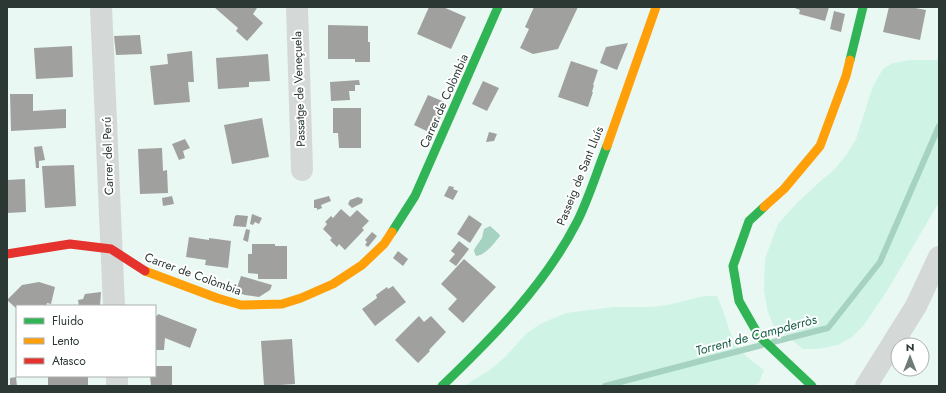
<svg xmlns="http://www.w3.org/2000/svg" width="946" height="393" viewBox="0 0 946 393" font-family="Jost,sans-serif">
<rect width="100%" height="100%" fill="#e9f8f2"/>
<g fill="#cff4e6">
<path d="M939 59V202L887 291 863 326 852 337 838 345 818 349H803L773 325 767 309 764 290 765 259 778 224 798 202 824 178 834 170 847 154 856 139 873 86 883 69 893 63 910 60H935Z"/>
<path d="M704 296H717C726 314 728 336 742 352 747 358 757 364 764 370L759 383 752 386H464L490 370 505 357 527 333 540 324 566 313 614 307H651L668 305Z"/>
</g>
<path fill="#a5d2c1" d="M490 226 499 234 500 236C494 243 486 255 476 256L474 251 475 248 482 238 484 229Z"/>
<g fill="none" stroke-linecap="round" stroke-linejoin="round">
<g stroke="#a5d2c1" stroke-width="6">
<path d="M773 342 828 328 880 262 939 126"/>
<path d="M605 386 762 345"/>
</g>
</g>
<g fill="#a0a19e">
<path d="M214 7H256L257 8 253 14 263 23 247 41 236 31 238 28Z"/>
<path d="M429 7H443L466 17 451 49 417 34Z"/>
<path d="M534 7H578L558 49 533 54 520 48 529 29 525 27Z"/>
<path d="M792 7H829L825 21 799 14 800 10Z"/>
<path d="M889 7H910L926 10 920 40 883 32Z"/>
<path d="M834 11 845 14 841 32 830 29Z"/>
<path d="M328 25 368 26V42H370V62H355V59H328Z"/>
<path d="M140 35 142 54 116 55 114 36Z"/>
<path d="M628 43 617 70 600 63 606 47Z"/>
<path d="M72 46 73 77 36 79 34 48Z"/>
<path d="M192 51 194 82H188L190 102 154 105 150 66 168 64 167 54Z"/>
<path d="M268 54 270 81 249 82V87L218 89 216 58Z"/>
<path d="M571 61 598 70 593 85H594L592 92H593L588 107 558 97Z"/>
<path d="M359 80 360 85H355V91H349L350 100 331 101 330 82Z"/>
<path d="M483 81 499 88 487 111 472 104Z"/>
<path d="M10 94H33V111L66 109V128L11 131Z"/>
<path d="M428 95 447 103 433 134 414 125Z"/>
<path d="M333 108H361V148H339L338 133H333Z"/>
<path d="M262 118 269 157 232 164 224 125Z"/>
<path d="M489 132 497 134 494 141 486 142Z"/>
<path d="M185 139 190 148 183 151 185 158 179 160 172 144Z"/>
<path d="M42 146 45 160 39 161V168H36L34 147Z"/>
<path d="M162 148 163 171 167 170 168 193 140 194 138 149Z"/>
<path d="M74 165 76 206 45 208 42 166Z"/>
<path d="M25 179 26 212 7 213V180Z"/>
<path d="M449 186 454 187 453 189 458 191 453 200 444 196Z"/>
<path d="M172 196 174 204 163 206 162 198Z"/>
<path d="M329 196 331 201 321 205 322 208 317 210V208H314V200Z"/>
<path d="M358 197 363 199 362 203 352 208 348 204 350 200Z"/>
<path d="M341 209 350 217 357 210 369 221 362 228 364 230 345 250 339 244 337 247 330 240 332 238 323 229 327 224 325 222 331 216 333 218Z"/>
<path d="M252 214 262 218 259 224 255 222 253 225 250 224Z"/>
<path d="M237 215 248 216 246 227 233 226 235 216Z"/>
<path d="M469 215 482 224 470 243 457 234Z"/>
<path d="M246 229 250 230 248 242 243 240Z"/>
<path d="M372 232 377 236 368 247 365 245 367 242 365 240Z"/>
<path d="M189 237 209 240V238L231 241 228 268 205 265 206 260 186 257Z"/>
<path d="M459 241 469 249 456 266 449 261 455 254 451 251Z"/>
<path d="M252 244H275V246H287V279H258V274L248 273V254H252Z"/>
<path d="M398 251 408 259 403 266 393 258Z"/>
<path d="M464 259 496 287 463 323 448 309 457 299 441 284Z"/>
<path d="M241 276 272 285 270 290 259 297 245 295 233 291 236 284 238 285Z"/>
<path d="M39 282 55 287 51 304 47 303 46 306H17V309L7 300 22 285Z"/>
<path d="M393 286 406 302 375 326 362 309 377 298 376 295 387 287 388 289Z"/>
<path d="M101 292 100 306H79L78 300 83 299 85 294Z"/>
<path d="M158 314 197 329 190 348 165 338 164 350H155V316H157Z"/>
<path d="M419 316 424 322 431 316 446 332 429 350 430 351 418 363 395 340Z"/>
<path d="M292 339 295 384 264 386 261 341Z"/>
<path d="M155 366H172V386H151L150 376H155Z"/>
<rect x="48" y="376" width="40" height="10"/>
<path d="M16 377 17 386H10V378Z"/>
</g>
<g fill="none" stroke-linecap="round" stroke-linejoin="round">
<g stroke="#d4d8d7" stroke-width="22">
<path d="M101 7 114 306"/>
<path d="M297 7 302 170"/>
<path d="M117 376V386"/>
<path d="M866 386 916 306 939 257"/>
</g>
<g stroke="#30b455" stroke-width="9">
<path d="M850 60 863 7"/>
<path d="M764 207 749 221 733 266 739 301 759 336 812 386"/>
<path d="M392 232 415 196 498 7"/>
<path d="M442 386C493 337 544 286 577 222 589 198 597 171 607 146"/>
</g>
<g stroke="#ff9f0a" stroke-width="9">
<path d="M607 146 656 7"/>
<path d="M764 207 784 189 820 146 846 76 850 60"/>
<path d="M145 271 217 298 241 305 282 304 301 298 333 284 362 265 384 244 392 232"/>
</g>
<path stroke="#e5322d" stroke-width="9" d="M7 254 70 244 111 249 145 271"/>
</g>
<g text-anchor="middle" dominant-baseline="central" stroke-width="4" stroke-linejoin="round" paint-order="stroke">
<g font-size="12" fill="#2b3833" stroke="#fff">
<text transform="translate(299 89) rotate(-92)">Passatge de Veneçuela</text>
<text transform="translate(444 101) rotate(-66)">Carrer de Colòmbia</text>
<text transform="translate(108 156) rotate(-92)">Carrer del Perú</text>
<text transform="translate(580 176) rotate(-68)">Passeig de Sant Lluís</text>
<text transform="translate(193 274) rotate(20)">Carrer de Colòmbia</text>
</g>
<g font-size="13" font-style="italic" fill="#18604b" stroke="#fff">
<text transform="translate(756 335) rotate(-15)">Torrent de Campderròs</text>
</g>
</g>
<rect width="946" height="393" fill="none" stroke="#2b3833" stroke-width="16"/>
<rect x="16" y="305" width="140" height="72" fill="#ffffff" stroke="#aaafad"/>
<rect x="24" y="318" width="20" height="6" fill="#30b455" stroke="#aaafad"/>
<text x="52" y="325" font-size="12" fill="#2b3833">Fluido</text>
<rect x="24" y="338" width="20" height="6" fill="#ff9f0a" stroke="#aaafad"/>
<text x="52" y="345" font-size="12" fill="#2b3833">Lento</text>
<rect x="24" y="358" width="20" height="6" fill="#e5322d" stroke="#aaafad"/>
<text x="52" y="365" font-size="12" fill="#2b3833">Atasco</text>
<g transform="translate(910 357)"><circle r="19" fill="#ffffff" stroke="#aaafad"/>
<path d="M0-3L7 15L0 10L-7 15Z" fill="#6e7b76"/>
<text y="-6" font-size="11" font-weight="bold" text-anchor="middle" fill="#2b3833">N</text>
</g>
</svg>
